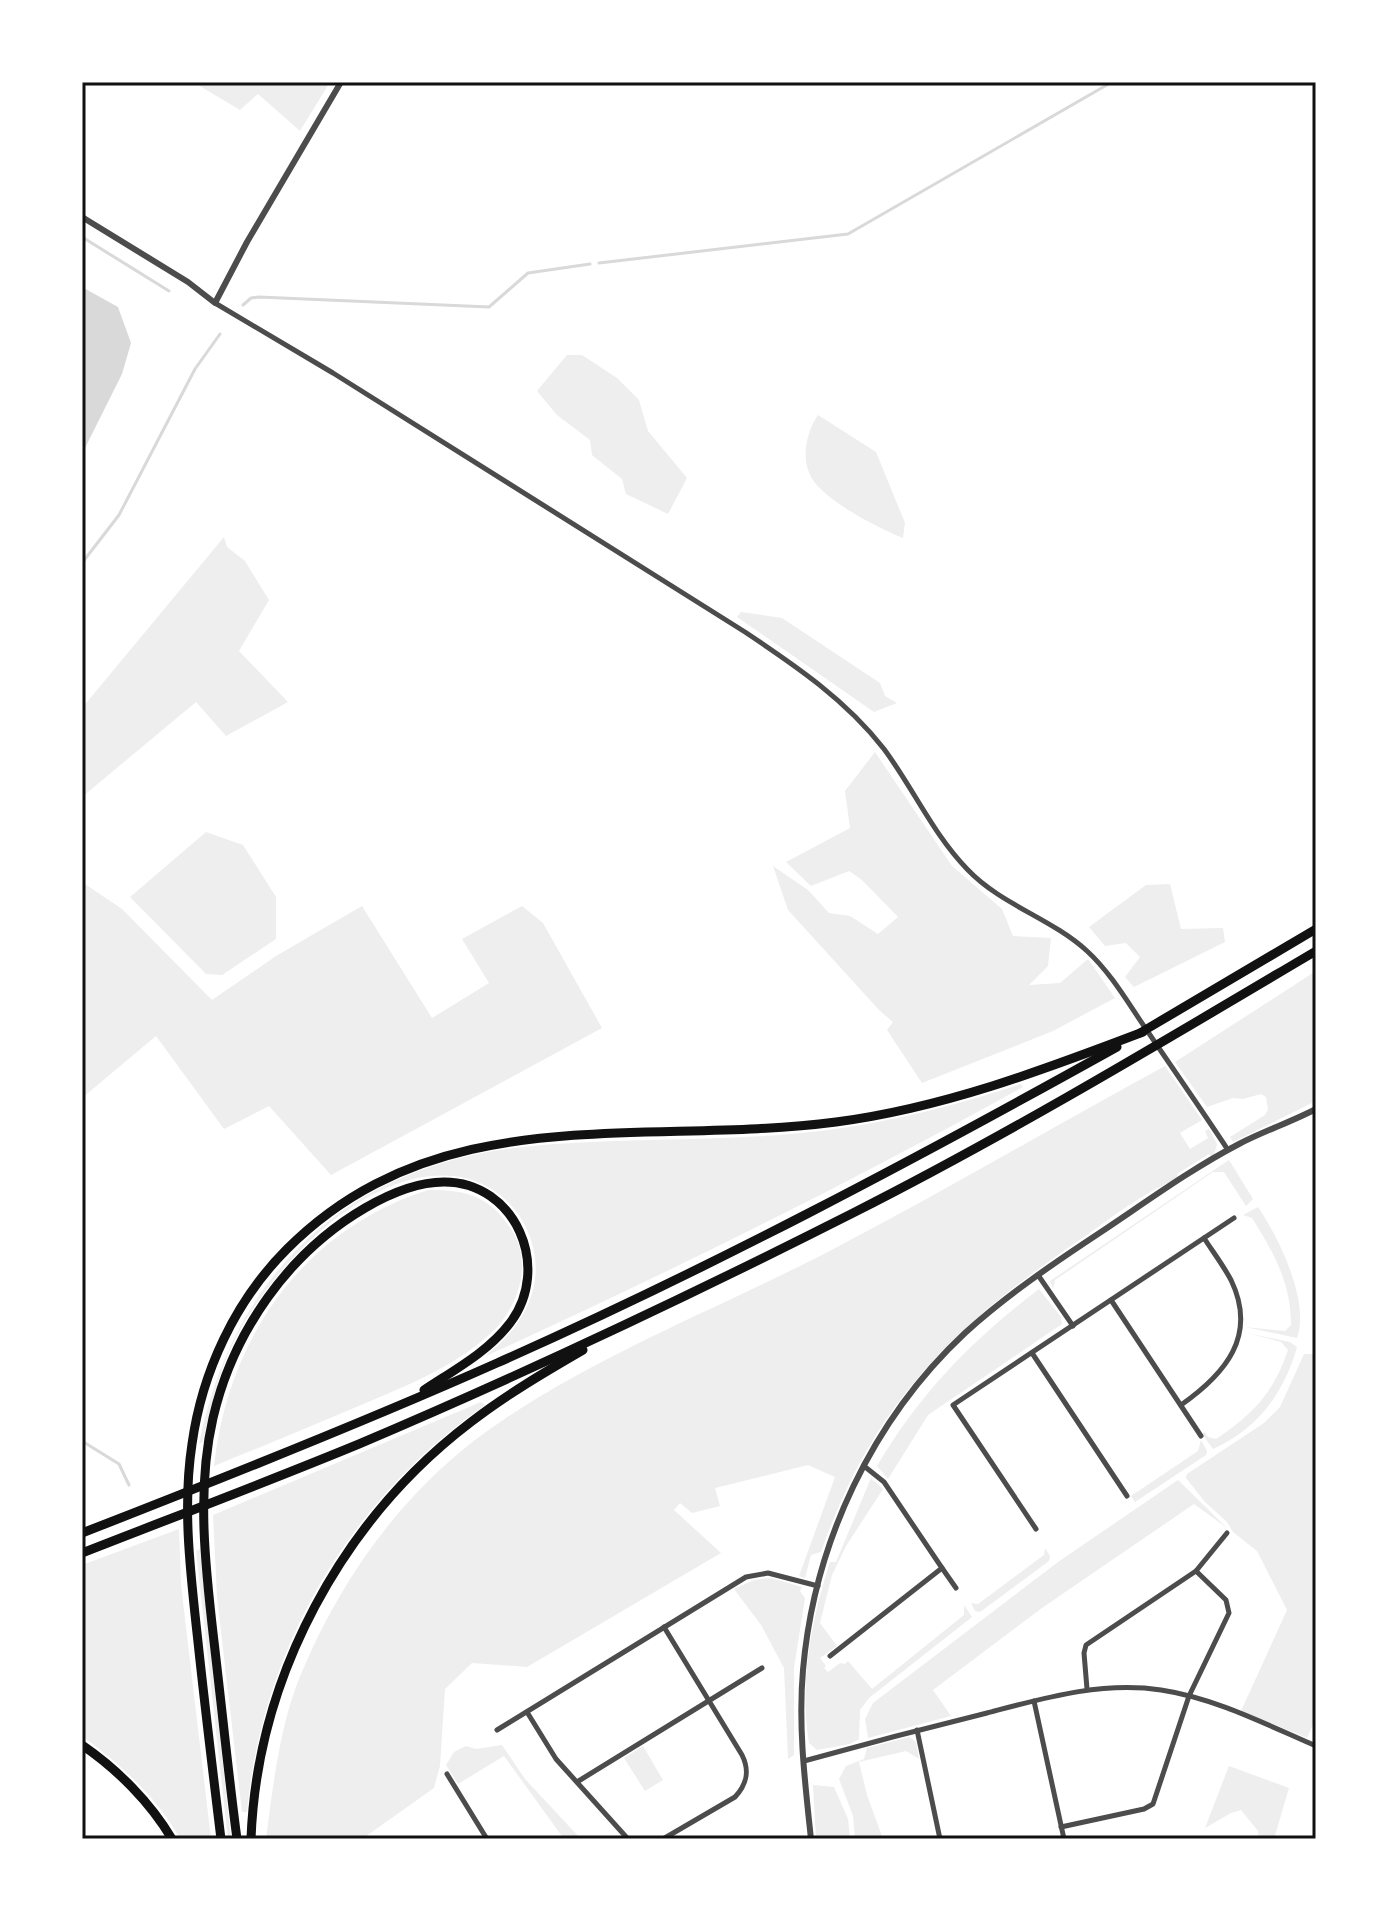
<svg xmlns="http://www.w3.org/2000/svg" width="1398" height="1921" viewBox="0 0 1398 1921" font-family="Inter,sans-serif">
<rect width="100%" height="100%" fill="#fff"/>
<g fill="#eee">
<path d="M193 82H330L300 131 258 94 240 110Z"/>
<path d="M567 355H582L617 378 639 400 648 431 687 478 668 514 626 494 622 479 592 455 590 440 557 415 537 391Z"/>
<path d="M818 415 876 452 905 523 903 538C878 528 822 500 810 475 801 456 807 431 818 415Z"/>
<path d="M224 537 227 547 245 561 269 600 239 651 288 702 226 736 196 702 82 797V708Z"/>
<path d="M741 612 782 618 880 683 885 696 897 703 874 712 737 617Z"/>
<path d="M875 752 952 866 1002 909 1013 936 1051 938 1048 966 1029 985 1060 983 1088 959 1115 998 1053 1031 922 1083 887 1030 893 1022 880 1011 788 910 773 866 808 890 829 913 850 916 878 934 898 917 862 880 849 871 811 886 786 862 850 828 845 791Z"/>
<path d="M206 832 243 845 276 897V939L222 975 206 974 130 897Z"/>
<path d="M82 882 122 909 212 1000 276 956 362 906 432 1018 489 983 462 939 522 906 543 923 602 1028 331 1175 269 1106 224 1129 156 1036 82 1098Z"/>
<path d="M1170 884 1181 929 1223 928 1225 942 1134 987 1125 977 1140 957 1126 943 1105 946 1089 927 1146 885Z"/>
<path d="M1316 971V1101L1233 1142 1230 1137 1265 1115 1268 1109 1266 1097 1261 1094 1243 1099 1233 1098 1207 1107 1175 1062Z"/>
<path d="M1165 1066 1202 1120 1180 1133 1190 1149 1208 1138 1205 1131 1209 1129 1217 1144 1214 1155 1211 1157 1209 1154 1177 1174 1179 1178C1144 1192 1112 1217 1081 1239 953 1326 873 1403 821 1552L811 1555 805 1578 799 1576 835 1477 808 1465 715 1488 720 1506 692 1513 680 1503 674 1510 721 1553 527 1667 472 1663 445 1689 440 1766 434 1788 362 1839H266C273 1785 280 1724 301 1674 344 1571 412 1479 506 1418 605 1352 718 1308 824 1254 939 1194 1051 1128 1165 1066Z"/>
<path d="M1021 1084 1023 1087C848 1184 668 1273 486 1356 489 1351 497 1347 502 1341 517 1327 528 1309 533 1290 540 1264 533 1237 519 1215 506 1197 487 1183 465 1178 376 1159 281 1258 241 1328 221 1363 211 1402 203 1442L199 1444C232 1278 343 1169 514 1148 606 1137 699 1142 791 1134 871 1127 945 1109 1021 1084Z"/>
<path d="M1229 1160 1253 1199 1246 1206 1224 1172H1213L1055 1280 1053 1289 1050 1281Z"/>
<path d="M428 1190C465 1189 490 1196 511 1229 534 1263 518 1309 490 1334 454 1367 406 1386 361 1405 312 1426 263 1446 214 1466 228 1338 303 1230 428 1190Z"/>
<path d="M1258 1207C1279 1238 1310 1301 1297 1338L1245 1327 1285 1331 1291 1325C1291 1283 1274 1253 1252 1218L1243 1215Z"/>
<path d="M1039 1289 1061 1317 1062 1324 928 1415 888 1479 877 1466C921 1392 971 1341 1039 1289Z"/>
<path d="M1247 1333 1290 1342 1297 1347C1284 1393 1258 1429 1213 1449L1202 1434 1205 1432 1208 1437 1216 1439C1253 1414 1273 1394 1288 1350L1281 1342Z"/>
<path d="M1304 1354H1316V1718L1307 1738 1241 1711 1287 1610 1257 1551 1233 1532 1227 1522 1205 1502 1186 1478 1187 1474 1264 1423 1280 1407Z"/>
<path d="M481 1402 485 1405C350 1499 262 1648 247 1812H242L217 1597 213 1515Z"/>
<path d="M1201 1440 1207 1451 1206 1455 1135 1502 1131 1496 1198 1451Z"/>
<path d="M871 1478 883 1489 846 1546 832 1575 820 1623 837 1646 820 1658 826 1666 824 1668 828 1672 840 1663 845 1664 848 1661 872 1689 964 1615V1605L972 1617 869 1698 860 1710 859 1739 850 1744 817 1750 809 1743C799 1684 812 1617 830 1562H836Z"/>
<path d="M1178 1480 1227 1528 1194 1504 1042 1608 933 1690 951 1716 868 1738 865 1719 873 1703 1058 1562Z"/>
<path d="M179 1529 181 1585 211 1839H180C158 1798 119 1763 82 1736V1565Z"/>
<path d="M1045 1548 1050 1556 1049 1561 980 1612 975 1611 971 1603 978 1604 1044 1555Z"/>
<path d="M200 1549 231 1839H228L196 1551Z"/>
<path d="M771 1578 802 1587 800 1591 805 1598 794 1668V1755L788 1759 784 1668 761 1625 734 1589 754 1580Z"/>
<path d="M909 1737 916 1742 919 1759 906 1751 859 1762 867 1795 883 1839H855L853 1816 839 1779 846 1766 864 1759 867 1748Z"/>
<path d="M502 1745 525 1779 581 1839H564L504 1756 458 1784 446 1765 454 1752 466 1746 476 1749Z"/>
<path d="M643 1746 663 1780 645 1791 624 1758Z"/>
<path d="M1229 1766 1289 1788 1274 1839H1259L1258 1831 1241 1810 1231 1813 1205 1828Z"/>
<path d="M813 1785 834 1787 848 1819 850 1839H816Z"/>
</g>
<path fill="#d9d9d9" d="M82 287 118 307 131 343 122 374 82 454Z"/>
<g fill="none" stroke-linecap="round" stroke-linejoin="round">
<g stroke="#d9d9d9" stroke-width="3">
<path d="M82 237 169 291"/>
<path d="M599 263 848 234 1112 82"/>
<path d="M243 305 251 298 259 297 489 307 528 273 590 264"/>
<path d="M82 563 119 515 195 369 220 334"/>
<path d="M82 1441 119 1464 129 1485"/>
</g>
<g stroke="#4c4c4c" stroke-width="5">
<path d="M215 303 333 373 745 632C796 666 846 700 884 749 913 788 933 834 967 869 1001 905 1051 918 1087 951 1111 973 1128 1003 1146 1029 1173 1069 1201 1109 1228 1150"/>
<path d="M1038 1275 1073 1326"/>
<path d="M1111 1300 1201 1436"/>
<path d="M1032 1353 1127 1496"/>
<path d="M1181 1405C1225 1374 1258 1336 1231 1280 1223 1265 1213 1252 1204 1238"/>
<path d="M1036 1529 953 1405 1234 1218"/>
<path d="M942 1568 956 1588"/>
<path d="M830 1656 942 1568 884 1482 864 1466"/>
<path d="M1087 1689 1084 1653 1086 1645 1196 1571 1227 1533"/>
<path d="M1034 1701 1064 1839"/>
<path d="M527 1712 556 1759 628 1839"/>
<path d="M497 1730 746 1577 768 1573 818 1586"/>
<path d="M917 1730 940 1839"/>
<path d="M804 1761C865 1744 926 1728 987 1713 1044 1698 1102 1681 1161 1690 1215 1698 1267 1725 1316 1746"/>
<path d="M447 1774 487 1839"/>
<path d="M577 1782 762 1668"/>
<path d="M1061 1827 1144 1809 1153 1804 1189 1696 1229 1613 1226 1600 1196 1571"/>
<path d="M663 1839 735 1797C747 1784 750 1771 742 1755L664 1627"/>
</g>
<g stroke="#4c4c4c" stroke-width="6">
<path d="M82 217 188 282 215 303 247 242 341 82"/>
<path d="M811 1839C805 1783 798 1726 803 1670 814 1543 872 1420 965 1333 1007 1295 1054 1263 1101 1232 1146 1202 1191 1169 1239 1144 1264 1131 1291 1122 1316 1109"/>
</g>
<g stroke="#111" stroke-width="9">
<path d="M1140 1033 1316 929"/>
<path d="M82 1533C221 1479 360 1424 497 1363 709 1269 914 1160 1117 1047"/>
<path d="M82 1553C174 1517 267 1482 359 1444 526 1373 691 1295 853 1213 1011 1133 1164 1041 1316 951"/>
<path d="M82 1745C117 1769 150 1802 172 1839"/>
<path d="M221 1839C213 1773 205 1708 198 1642 191 1577 182 1509 192 1444 202 1372 235 1301 287 1249 440 1096 644 1147 836 1122 943 1108 1043 1070 1143 1032"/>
<path d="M237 1839C229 1779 223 1719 216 1659 207 1580 195 1496 213 1418 233 1332 288 1253 365 1208 389 1194 416 1182 444 1182 516 1182 552 1268 510 1323 488 1352 454 1370 424 1390"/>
<path d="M251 1839C257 1677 342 1520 471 1422 506 1395 545 1372 583 1350"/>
</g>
</g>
<rect width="1398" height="1921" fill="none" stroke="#ffffff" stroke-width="168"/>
<rect x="84" y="84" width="1230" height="1753" fill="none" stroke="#111" stroke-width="3"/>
</svg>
